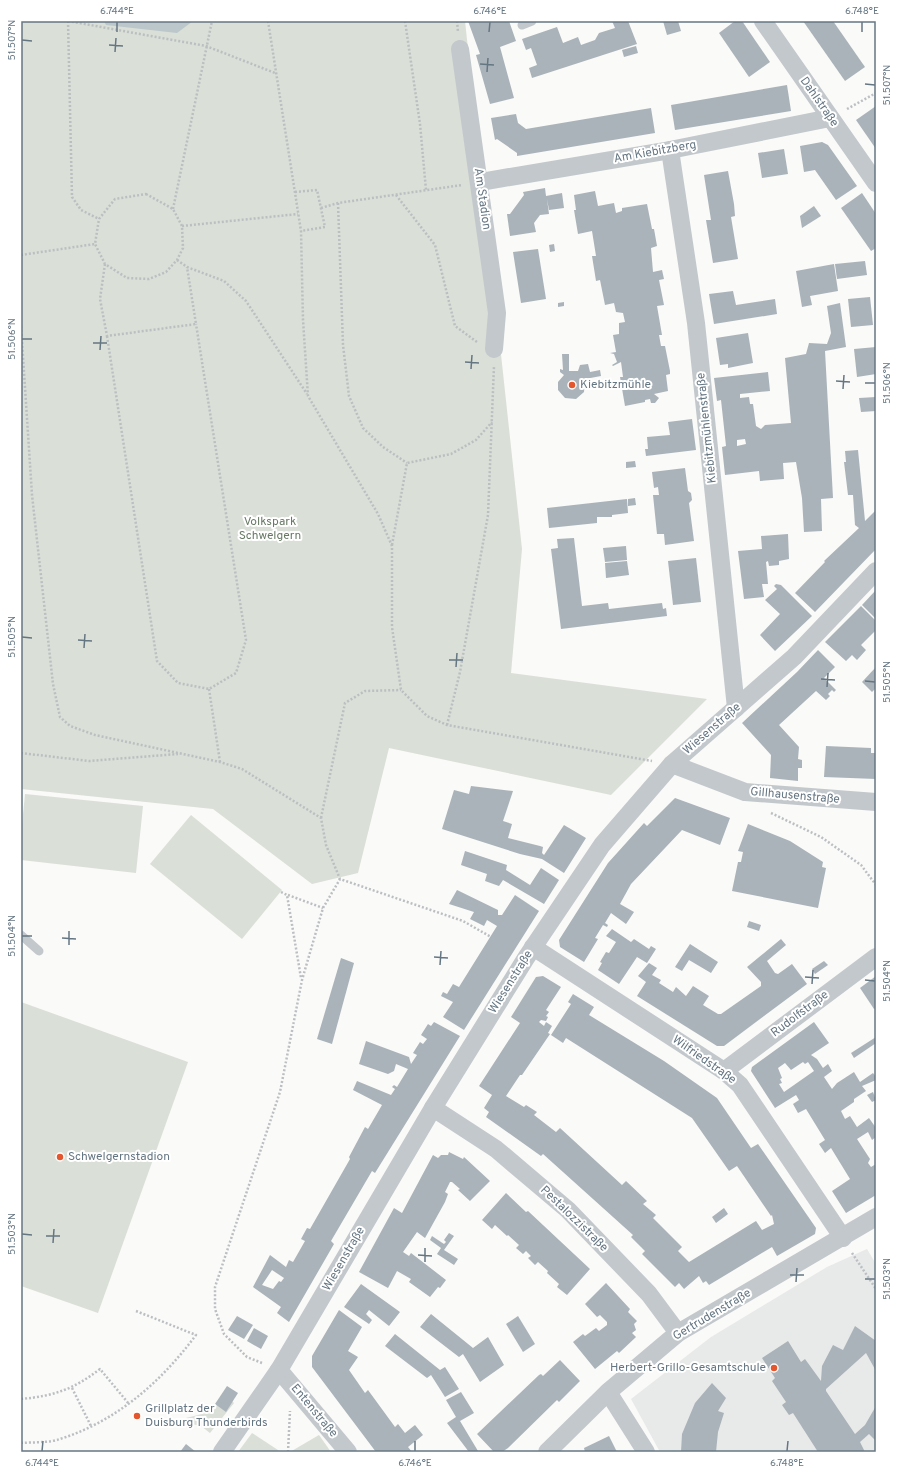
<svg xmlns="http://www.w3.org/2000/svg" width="897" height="1473" viewBox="0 0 897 1473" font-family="Overpass,sans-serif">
<rect width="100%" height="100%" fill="#fafaf8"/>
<path fill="#e8e9e9" d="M867 1249 876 1264V1452H660L631 1399 711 1337 827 1267Z"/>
<g fill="#dadfd7">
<path d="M21 21H465L522 549 511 673 707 699 611 795 389 748 358 873 312 884 213 809 21 789Z"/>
<path d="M25 794 143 806 136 873 21 860V835Z"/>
<path d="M191 815 282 890 242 939 150 864Z"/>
<path d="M21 1002 188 1062 98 1313 21 1286Z"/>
<path d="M232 1401 234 1403 210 1433 201 1426 187 1423 186 1418 202 1414 216 1405Z"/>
<path d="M252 1433 281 1452H238Z"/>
<path d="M319 1435 331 1452H290Z"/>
</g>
<path fill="#bbc7cb" d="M104 21H193L177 33 106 25Z"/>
<g fill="#aab3b9" fill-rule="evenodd">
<path d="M468 21H509L516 41 500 47 514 98 490 104 476 55 480 54Z"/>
<path d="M612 21H628L637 44 532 78 529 68 537 65 531 48 526 50 522 39 557 27 563 43 578 37 581 45 595 40 599 33 615 28Z"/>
<path d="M663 21H678L681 31 667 35Z"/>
<path d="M735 21H742L770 62 749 77 719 33Z"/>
<path d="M803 21H833L865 67 845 81Z"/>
<path d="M636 46 638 53 624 57 622 50Z"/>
<path d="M787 85 791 111 675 130 671 105Z"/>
<path d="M876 106V149L856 120Z"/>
<path d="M651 108 655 133 517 156V153L497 139 495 140 491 118 516 114 518 123 526 129Z"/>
<path d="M822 142 828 145 857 186 836 200 815 170 804 172 800 146Z"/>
<path d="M784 149 788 174 762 178 758 153Z"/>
<path d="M728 171 734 204 735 216 731 217 738 259 713 263 706 220H711L704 175Z"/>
<path d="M545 188 546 196 562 193 564 208 549 210 547 199 549 214 540 215 534 223 536 232 510 236 507 214H510L524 195 523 192Z"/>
<path d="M595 191 598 206 614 203 616 213 622 211V208L647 204 652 229H654L657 246 651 248 653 272 662 270 664 279 659 280 664 305 657 306 662 335H659L661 346H665L670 371V374L666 375 668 391 654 394 659 398 655 403H651L650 399 645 400V402L625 406 620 377H623L621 362 613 366 612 365 617 362 614 354 610 353 616 352 613 335 619 334V323L625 322 623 313 616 312 614 303 605 305 600 280 596 281 592 256H596L592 231 578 234 574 210H576L574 195Z"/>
<path d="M862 193 876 214V248L871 251 841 208Z"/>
<path d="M814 206 821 216 802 228 800 216Z"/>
<path d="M554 244 555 251 550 252 549 245Z"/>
<path d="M538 249 546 299 521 303 513 252Z"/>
<path d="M865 261 867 275 837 279 835 264Z"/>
<path d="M834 264 838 291 810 296 812 305 802 307 796 271Z"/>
<path d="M733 291 736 305 775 299 777 314 714 324 709 294Z"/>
<path d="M870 297 873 325 851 327 848 299Z"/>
<path d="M564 302V306L558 307V303Z"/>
<path d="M840 303 846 347 825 351 833 498 821 499 822 531 804 532 802 498 796 462 783 463 784 479 760 481 759 471 725 475 722 447 726 446 721 400 717 401 714 378 768 372 770 391 740 394V398L749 397 750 404H753L756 426 761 429 765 425 791 423 785 358 806 354 809 343 827 344 831 333 827 306ZM745 439 746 444 737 446V440Z"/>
<path d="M748 333 753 363 728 368V364L720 365 716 338Z"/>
<path d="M876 347V374L857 377 854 349Z"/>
<path d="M562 354H569V371H578L580 365 588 364 590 372 600 370 601 376 585 379 584 392 576 399 565 398 558 390V382L564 375 560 372V369L563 370Z"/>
<path d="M876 397V411L861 412 859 398Z"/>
<path d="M692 419 696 450 646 456 645 449H648L647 437 670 435 668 422Z"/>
<path d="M858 450 865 521 876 510V549L815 612 795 593 825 562 824 561 859 528 855 525 853 495H848L844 462H846L845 451Z"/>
<path d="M635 461 636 467 626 468V462Z"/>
<path d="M685 468 688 491 691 493 692 500 689 503 694 541 665 545 664 534H657L653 495H659L658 487 654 488 652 472Z"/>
<path d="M635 498 636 505 628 506V499Z"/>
<path d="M627 499 628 513 612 515V517H597V523L549 528 547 508Z"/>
<path d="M788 534 789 559 779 561V565L769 566 768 561 766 562 768 584H762L764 597 744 599 738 551 762 549 761 536Z"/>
<path d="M574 538 582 606 608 603 609 609 662 603 663 609 666 608 667 616 561 629 551 549 558 548 557 539Z"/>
<path d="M626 546 627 560 605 562 603 548Z"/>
<path d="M696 558 701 602 673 605 668 561Z"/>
<path d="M627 561 629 575 606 578 605 563Z"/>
<path d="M776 584 781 585 812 616 775 651 760 635 780 614 765 600 777 589 774 586Z"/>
<path d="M876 590V619L862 605Z"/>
<path d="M861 606 876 621V630L861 645 866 650 857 660 852 655 846 661 825 642Z"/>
<path d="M818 650 835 667 824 678 836 690 834 692 832 690 828 694 830 696 826 700 816 691 779 725 799 747 798 759 802 760V768H798V781L770 778 771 755 742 723 797 672Z"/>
<path d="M876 667V688L872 692 862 682Z"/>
<path d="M826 746 871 748V753H876V779L824 777Z"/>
<path d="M471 786 513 791 503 821 512 824 508 838 540 846 543 847 542 853 544 855 564 825 586 838 564 873 542 859 520 854 442 829 454 790 469 794Z"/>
<path d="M675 798 730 818 720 845 682 830 631 884 620 904 634 912 626 924 611 913 605 923 608 925 607 927 603 925 595 938 598 939 584 962 560 947 559 940 608 863 644 823 647 826Z"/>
<path d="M748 824 790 841 823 862 822 867 826 868 818 908 732 891 738 862H741L743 852 738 851Z"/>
<path d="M465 851 507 865 506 870 530 885 541 868 559 880 544 904 503 880 499 886 485 881 487 874 461 865Z"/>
<path d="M457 890 498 910V915H502L515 895 539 911 464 1030 443 1017 453 1002 441 996 443 992 447 994 453 984 459 987 497 926 487 920 484 926 470 919 474 912 449 904Z"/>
<path d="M749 921 761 925 759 931 747 927Z"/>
<path d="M612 929 631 942 634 939 649 949 651 946 656 949 647 963 637 957 619 984 598 970 602 963 600 962 606 952 609 953 616 942 606 936Z"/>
<path d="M781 939 786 945 767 961 775 973 778 974 792 964 807 984 724 1046H717L637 996 646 982 638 976 649 963 657 968 652 975 661 980 659 983 673 992 676 987 686 996 693 986 709 996 703 1005 718 1014H721L761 986V982L747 967Z"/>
<path d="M690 944 718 962 711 973 689 960 682 971 675 967Z"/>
<path d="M341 958 354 963 332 1044 317 1039Z"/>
<path d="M824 961 828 965 815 974 812 969Z"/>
<path d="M543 976 561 987 546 1010 549 1012 546 1016 548 1017 546 1021 541 1020 539 1022 544 1026 546 1022 552 1026 548 1033 550 1034 522 1075H520L506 1096 524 1107 526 1105 537 1112 534 1115 556 1132 560 1128 622 1185 626 1181 647 1201 643 1204 656 1215 653 1218 682 1247 678 1251 689 1262 756 1221 762 1230 774 1224 772 1215 771 1216 737 1166 729 1171 692 1118 566 1038 563 1043 551 1035 571 1004 568 1002 573 994 594 1007 589 1015 664 1061 717 1098 751 1148 758 1144 816 1228 815 1234 777 1256 772 1247 709 1285 706 1281 703 1283 699 1276 684 1289 679 1283 675 1287 642 1254 645 1251 631 1237 633 1235 543 1154 541 1156 486 1117 489 1112 484 1108 492 1095 479 1086 520 1023 511 1017 536 977Z"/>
<path d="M876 976V1008L874 1009 860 988Z"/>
<path d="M434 1022 460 1036 375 1173 372 1171 331 1241 334 1244 289 1322 277 1313 281 1307 253 1287 270 1255 286 1267 289 1260 293 1262 305 1241 301 1239 307 1228 310 1229 350 1159 349 1157 365 1127 368 1129 382 1105 353 1090 357 1081 391 1095 395 1089 392 1087 394 1085 397 1087 408 1069 396 1064 394 1071 388 1074 359 1064 366 1041 409 1057 411 1064 417 1055 413 1053 420 1042 423 1044 427 1039 421 1035 428 1024 431 1026ZM272 1270 284 1278 281 1282 279 1281 273 1289 262 1285Z"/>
<path d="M814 1022 829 1043 811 1055 817 1059 823 1068 828 1064 832 1071 824 1077 832 1089 837 1083 854 1072 860 1082 873 1073 876 1077V1080L862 1086 866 1091 854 1099V1102L841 1111 845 1119 850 1116 857 1127 869 1118 876 1128V1137L872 1140 868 1132 857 1139 870 1159 868 1163 871 1167 876 1164V1195L846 1213 832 1191 850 1179 831 1148 825 1153 819 1144 825 1140 806 1109 798 1113 793 1104 799 1100 796 1095 775 1108 751 1071 752 1067ZM803 1062 805 1064 808 1062 814 1071 784 1092 779 1084 782 1083 780 1079 782 1078 778 1068 785 1063 791 1070Z"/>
<path d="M876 1037V1043L854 1058 851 1053Z"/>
<path d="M873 1092 876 1100 872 1102 867 1095Z"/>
<path d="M449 1152 463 1159 464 1157 490 1181 470 1201 458 1190 460 1189 452 1182H450L445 1192 448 1194 445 1202 425 1238 417 1232 403 1252 409 1256 411 1253 446 1280 440 1288 438 1287 430 1297 409 1282 411 1279 397 1271 388 1288 359 1272 394 1208 402 1213 433 1155 438 1158 441 1155H448Z"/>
<path d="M506 1193 526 1212 528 1211 590 1269 567 1295 557 1287 559 1284 547 1273 548 1271 538 1262 535 1265 528 1258 531 1256 526 1251 523 1254 516 1248 519 1245 508 1235 507 1236 495 1225 492 1229 482 1220Z"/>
<path d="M724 1208 728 1214 716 1223 712 1217Z"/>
<path d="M449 1233 454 1236 444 1250 458 1259 454 1265 437 1254 441 1248 430 1240 432 1236 444 1244 446 1242 444 1240Z"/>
<path d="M606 1283 630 1309 628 1312 637 1321 634 1324 636 1330 632 1333 636 1337 619 1353 617 1351 595 1369 573 1342 583 1334 585 1336 596 1328 599 1331 607 1325V1322L600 1315 597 1317 585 1304Z"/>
<path d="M361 1284 400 1312 389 1326 369 1310 366 1314 372 1320 369 1324 344 1307Z"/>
<path d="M339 1310 362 1327 348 1351 358 1357 349 1370 365 1393 368 1390 395 1427 398 1424 405 1433 415 1425 423 1435 408 1447 412 1452H376L312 1367V1356Z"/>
<path d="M431 1314 473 1348 488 1337 504 1365 480 1382 463 1354 459 1357 420 1327Z"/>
<path d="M237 1316 253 1325 244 1339 228 1330Z"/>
<path d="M518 1316 535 1344 523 1352 506 1324Z"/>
<path d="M855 1326 876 1341V1371L866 1353 826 1389V1391L855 1434 865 1425 876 1406V1441L869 1434 860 1442 865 1452H818L793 1413 789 1415 782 1405 786 1402 772 1381 775 1378 762 1358 788 1341 801 1362 805 1359 821 1381 822 1366 833 1345 843 1350Z"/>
<path d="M254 1328 268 1336 261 1349 247 1341Z"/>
<path d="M395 1334 440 1370 445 1367 459 1389 445 1397 431 1375 427 1378 385 1346Z"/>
<path d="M560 1360 580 1381 559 1402 557 1400 508 1448 502 1452H494L477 1434 539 1375 541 1374 543 1376Z"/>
<path d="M712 1383 726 1398 718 1411 724 1413 718 1432 716 1452H681L682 1434 695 1403Z"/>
<path d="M227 1386 238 1393 226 1412 215 1404Z"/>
<path d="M461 1392 474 1413 460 1421 478 1451 476 1452H469L447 1423 456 1417 446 1400Z"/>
<path d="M609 1436 617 1452H585L584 1448Z"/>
<path d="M186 1444 196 1452H180Z"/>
</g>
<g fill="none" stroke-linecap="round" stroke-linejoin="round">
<g stroke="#bbbfc2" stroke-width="2.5" stroke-dasharray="2 2" stroke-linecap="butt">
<path d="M68 21 206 46 275 73"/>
<path d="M68 21 72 197 81 210 99 219"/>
<path d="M268 21 301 231 303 320 308 396 378 514 392 546V627L401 690 427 716 447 725 652 761"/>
<path d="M405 21 420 124 426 190"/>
<path d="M457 21 458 32"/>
<path d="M847 109 876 93"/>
<path d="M295 192 317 190 325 227 301 231"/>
<path d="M146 194 173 209 182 226 183 248 177 260 166 272 149 279 127 278 105 264 95 244 99 219 115 199Z"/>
<path d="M396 195 435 245 455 326 477 342"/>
<path d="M338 203 343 345 349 396 363 428 383 447 407 463"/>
<path d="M321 208 338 203 462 185"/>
<path d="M173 209 212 21"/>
<path d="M182 226 298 214"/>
<path d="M21 255 95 244"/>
<path d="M177 260 187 267 224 281 246 301 307 394"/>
<path d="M105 264 100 299 107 336 196 324 187 267"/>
<path d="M21 326 32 495 53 684 60 717 70 726 95 735 220 762 242 769 321 818 326 845 340 879 463 921 491 937"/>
<path d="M107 336 157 661 178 683 209 689 236 673 246 640 196 324"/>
<path d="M392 545 407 463 451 454 476 440 492 422"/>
<path d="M209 689 220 762"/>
<path d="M447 725 460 672 488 515 494 366"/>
<path d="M21 753 89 761 178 754"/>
<path d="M771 813 821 837 861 865 876 885"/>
<path d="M321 818 345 703 365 691 401 690"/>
<path d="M281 892 287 895 301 978"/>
<path d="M288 895 323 908"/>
<path d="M852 1253 876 1289"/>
<path d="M262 1363 247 1357 224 1334 215 1309V1287L280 1092 302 980 323 908 340 879"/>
<path d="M72 1388 91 1426"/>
<path d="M21 1399C54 1396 74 1389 100 1369L129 1404"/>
<path d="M21 1443C33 1442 49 1443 60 1439 117 1421 161 1382 196 1335L136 1311"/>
<path d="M288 1452 290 1411"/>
</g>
<g stroke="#c3c8cc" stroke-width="9">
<path d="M522 25 532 21"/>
<path d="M21 935 39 951"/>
</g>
<g stroke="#c3c8cc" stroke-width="18">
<path d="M763 21 876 183"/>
<path d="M460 49 497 313 494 349"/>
<path d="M670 150 696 323 736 708"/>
<path d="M480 182 670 150 830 118"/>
<path d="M672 764 745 792 876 802"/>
<path d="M533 947 724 1071 740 1085 843 1238"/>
<path d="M724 1071 876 957"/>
<path d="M433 1108 496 1149 568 1210 649 1294 678 1333"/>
<path d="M279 1370 348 1452"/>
<path d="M608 1392 646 1452"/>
<path d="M222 1452 279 1370 433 1108 526 958 602 845 672 764 794 657 876 571"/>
<path d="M547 1452 608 1392 678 1333 876 1217"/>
</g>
</g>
<path fill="none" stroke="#657683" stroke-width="1.5" d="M117 32V22M489 32 490 22M862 32V22M22 40 32 41M109 45 123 46M115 52 116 38M480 64 494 65M487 72 488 58M865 84 875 85M22 339H32M93 343H107M100 350 101 336M465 362 479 363M471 369 472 355M836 381 850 382M865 383H875M843 389 844 375M22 637 32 638M78 640 92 641M84 648 85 634M449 660H463M456 667 457 653M821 679 835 680M865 681 875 682M827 687 828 673M22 936H32M62 938 76 939M69 945V931M434 957 448 958M440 965 441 951M805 977 819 978M865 980 875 981M812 984 813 970M22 1234 32 1235M46 1236H60M53 1243 54 1229M418 1255 432 1256M425 1262V1248M790 1275H804M865 1279H875M796 1282 797 1268M42 1451 43 1441M415 1451V1441M787 1451 788 1441"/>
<g fill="#e4572e" stroke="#fff" stroke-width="1.5">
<circle cx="572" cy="385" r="4"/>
<circle cx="60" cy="1157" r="4"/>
<circle cx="774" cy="1368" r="4"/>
<circle cx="137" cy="1416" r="4"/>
</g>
<g text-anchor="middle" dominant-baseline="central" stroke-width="4" stroke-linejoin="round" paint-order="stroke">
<g font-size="12" fill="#657683" stroke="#fff">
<text transform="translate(819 102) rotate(55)">Dahlstraße</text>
<text transform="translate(655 152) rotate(-10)">Am Kiebitzberg</text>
<text transform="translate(482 199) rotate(82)">Am Stadion</text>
<text transform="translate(707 428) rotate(-96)">Kiebitzmühlenstraße</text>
<text transform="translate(712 729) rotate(-41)">Wiesenstraße</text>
<text transform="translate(795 796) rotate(5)">Gillhausenstraße</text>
<text transform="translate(511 982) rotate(-58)">Wiesenstraße</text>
<text transform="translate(800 1014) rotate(-37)">Rudolfstraße</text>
<text transform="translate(704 1060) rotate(35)">Wilfriedstraße</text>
<text transform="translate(574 1219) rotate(44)">Pestalozzistraße</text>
<text transform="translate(344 1259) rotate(-60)">Wiesenstraße</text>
<text transform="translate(712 1315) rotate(-31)">Gertrudenstraße</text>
<text transform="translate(314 1411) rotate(50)">Entenstraße</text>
</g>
<g font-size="12" fill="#657683" stroke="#fff" text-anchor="start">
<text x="580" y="385">Kiebitzmühle</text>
<text x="68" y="1157">Schwelgernstadion</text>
<text x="766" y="1368" text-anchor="end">Herbert-Grillo-Gesamtschule</text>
<text x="145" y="1409">Grillplatz der<tspan x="145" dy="14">Duisburg Thunderbirds</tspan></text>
</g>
<g font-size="12" fill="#687a64" stroke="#fff">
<text x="270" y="522">Volkspark<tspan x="270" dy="14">Schwelgern</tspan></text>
</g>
</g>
<rect width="897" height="1473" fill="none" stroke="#ffffff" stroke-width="44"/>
<rect x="22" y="22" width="853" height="1429" fill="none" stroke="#657683" stroke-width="1.5"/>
<g font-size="10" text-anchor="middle" fill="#657683">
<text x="117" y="14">6.744°E</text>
<text x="490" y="14">6.746°E</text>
<text x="862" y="14">6.748°E</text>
<text transform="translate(11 40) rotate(-90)" y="4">51.507°N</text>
<text transform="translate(886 85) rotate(-90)" y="4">51.507°N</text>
<text transform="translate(11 339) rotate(-90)" y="4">51.506°N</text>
<text transform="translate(886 383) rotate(-90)" y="4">51.506°N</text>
<text transform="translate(11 637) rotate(-90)" y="4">51.505°N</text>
<text transform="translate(886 682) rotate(-90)" y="4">51.505°N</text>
<text transform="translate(11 936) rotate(-90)" y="4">51.504°N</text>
<text transform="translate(886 981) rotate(-90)" y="4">51.504°N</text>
<text transform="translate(11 1234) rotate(-90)" y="4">51.503°N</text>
<text transform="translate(886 1279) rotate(-90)" y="4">51.503°N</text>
<text x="42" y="1466">6.744°E</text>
<text x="415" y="1466">6.746°E</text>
<text x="787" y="1466">6.748°E</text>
</g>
</svg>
